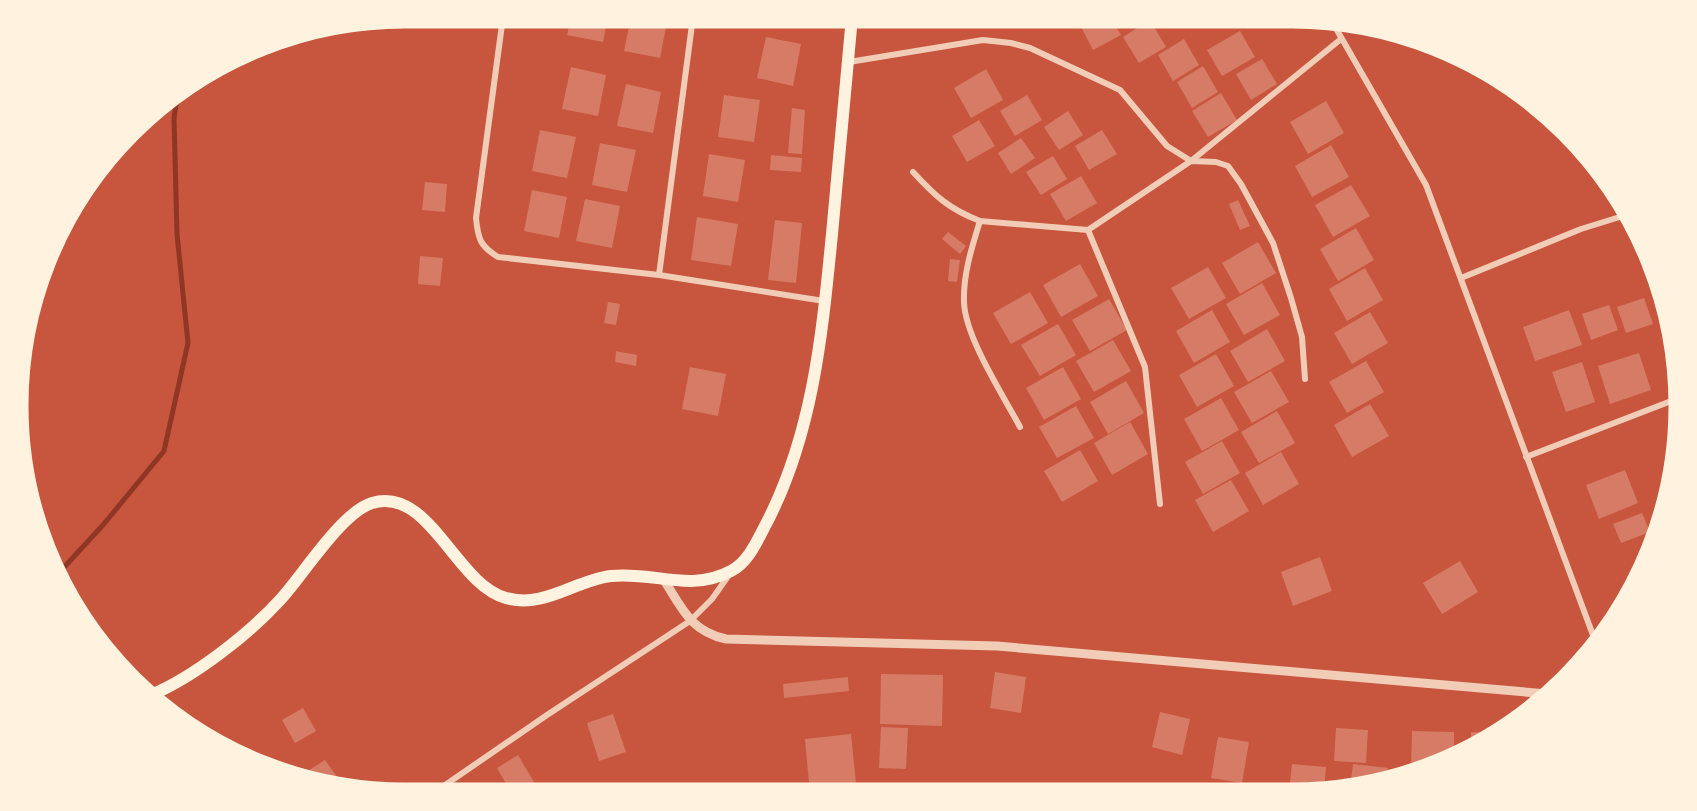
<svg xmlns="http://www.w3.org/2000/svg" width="1697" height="811" viewBox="0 0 1697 811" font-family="Poppins,sans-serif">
<rect width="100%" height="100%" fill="#c8553d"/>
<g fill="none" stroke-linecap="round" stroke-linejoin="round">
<path stroke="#8f3625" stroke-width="5" d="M56 576 103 525 164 451 188 343 177 234 174 118 178 92"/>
</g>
<g fill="#d67c66">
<path d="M571 17H608L603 42 567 35Z"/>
<path d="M631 17H668L660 58 624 51Z"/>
<path d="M1081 17H1110L1121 35 1093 50 1077 19Z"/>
<path d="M1150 20 1166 47 1139 63 1123 37Z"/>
<path d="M1240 31 1255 57 1222 76 1207 50Z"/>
<path d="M766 37 801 44 793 86 757 78Z"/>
<path d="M1184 39 1199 65 1173 81 1158 55Z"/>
<path d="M1262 59 1277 84 1251 100 1236 74Z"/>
<path d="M1203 66 1218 92 1192 108 1177 82Z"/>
<path d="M571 67 606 75 598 116 562 109Z"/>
<path d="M986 69 1003 100 971 118 954 88Z"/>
<path d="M626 84 661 92 653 133 617 126Z"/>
<path d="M1221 93 1237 120 1208 137 1192 111Z"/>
<path d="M724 95 760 100 754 142 718 137Z"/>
<path d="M1027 95 1042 120 1015 136 1000 111Z"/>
<path d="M1326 101 1344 133 1308 154 1290 122Z"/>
<path d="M792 108 805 110 802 154 788 153Z"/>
<path d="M1068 111 1083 135 1059 150 1044 127Z"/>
<path d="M979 120 995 146 967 162 952 136Z"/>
<path d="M540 130 576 137 567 178 532 171Z"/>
<path d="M1102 130 1117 154 1089 170 1075 146Z"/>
<path d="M1021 138 1035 158 1011 174 998 153Z"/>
<path d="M600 143 636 150 627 192 592 185Z"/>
<path d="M1331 145 1349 177 1312 197 1295 166Z"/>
<path d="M709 154 745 160 738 202 703 196Z"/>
<path d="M771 155 802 158 801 172 770 170Z"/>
<path d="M1053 156 1067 179 1041 195 1026 172Z"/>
<path d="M1081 176 1097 203 1066 221 1050 194Z"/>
<path d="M425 182 447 184 445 212 422 210Z"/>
<path d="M1351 185 1370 216 1333 237 1315 205Z"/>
<path d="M532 190 567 197 559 238 524 231Z"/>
<path d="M585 199 620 206 612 248 576 241Z"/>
<path d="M1238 200 1250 226 1240 230 1229 204Z"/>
<path d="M697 217 738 224 731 266 691 260Z"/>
<path d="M775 220 802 223 796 283 768 280Z"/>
<path d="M1356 228 1374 260 1338 281 1320 249Z"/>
<path d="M948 232 966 246 960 254 942 239Z"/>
<path d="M1258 242 1276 273 1240 294 1222 263Z"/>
<path d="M420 256 443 258 440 286 418 284Z"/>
<path d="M950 259 960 260 957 282 948 281Z"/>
<path d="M1080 264 1098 296 1061 317 1043 285Z"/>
<path d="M1208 267 1226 298 1189 319 1171 288Z"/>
<path d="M1365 268 1383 300 1347 321 1329 289Z"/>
<path d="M1262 283 1280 315 1244 335 1226 304Z"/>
<path d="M1030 292 1048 323 1011 344 993 313Z"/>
<path d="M1644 298 1653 324 1626 333 1617 307Z"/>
<path d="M1109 299 1127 330 1090 351 1072 320Z"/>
<path d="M608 302 620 304 616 325 604 323Z"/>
<path d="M1609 305 1618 330 1591 340 1582 314Z"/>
<path d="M1212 310 1230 342 1194 363 1176 331Z"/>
<path d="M1569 310 1582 345 1535 361 1523 327Z"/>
<path d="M1370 312 1388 343 1352 364 1334 333Z"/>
<path d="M1058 324 1076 355 1040 376 1021 345Z"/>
<path d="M1267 329 1285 361 1248 382 1230 351Z"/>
<path d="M1113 340 1131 371 1094 392 1076 361Z"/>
<path d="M616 351 637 355 636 366 615 362Z"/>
<path d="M1639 353 1651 390 1610 404 1598 366Z"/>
<path d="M1216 354 1234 386 1197 407 1179 375Z"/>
<path d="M1366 361 1384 392 1347 413 1329 382Z"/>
<path d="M1582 362 1595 402 1566 412 1552 372Z"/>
<path d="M690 367 726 374 718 416 682 409Z"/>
<path d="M1063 367 1081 399 1044 420 1026 388Z"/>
<path d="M1271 371 1289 402 1252 423 1234 392Z"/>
<path d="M1126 381 1144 413 1108 434 1090 402Z"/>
<path d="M1221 398 1239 430 1202 451 1184 419Z"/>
<path d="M1370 404 1389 436 1352 457 1334 425Z"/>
<path d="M1076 406 1094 438 1057 458 1039 427Z"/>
<path d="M1277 411 1295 443 1259 463 1241 432Z"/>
<path d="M1130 422 1148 454 1112 475 1094 443Z"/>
<path d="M1222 441 1240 473 1203 494 1185 462Z"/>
<path d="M1080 450 1098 481 1062 502 1044 471Z"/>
<path d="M1281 452 1299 484 1263 505 1245 473Z"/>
<path d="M1625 470 1638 503 1599 519 1586 485Z"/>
<path d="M1231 480 1249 511 1213 532 1195 500Z"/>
<path d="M1642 513 1650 532 1621 543 1613 524Z"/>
<path d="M1320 557 1332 591 1293 606 1281 572Z"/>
<path d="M1460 561 1478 592 1442 614 1423 583Z"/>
<path d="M995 672 1026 677 1021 713 990 708Z"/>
<path d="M881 674 943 675 942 726 880 724Z"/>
<path d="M848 677 849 691 784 698 783 684Z"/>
<path d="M303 708 316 731 295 743 282 720Z"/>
<path d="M1160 712 1190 719 1182 755 1152 747Z"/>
<path d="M613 714 626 752 599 761 587 723Z"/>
<path d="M881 727 908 728 906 769 879 768Z"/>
<path d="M1336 728 1368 730 1366 763 1334 761Z"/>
<path d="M1412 731 1454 732V757L1441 765 1428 768H1411Z"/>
<path d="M1471 732 1495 733 1471 747Z"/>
<path d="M851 734 857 793H810L805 739Z"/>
<path d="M1218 737 1249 742 1242 783 1211 778Z"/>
<path d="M518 755 537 787 525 794H512L497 768Z"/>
<path d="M325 760 340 781 303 774Z"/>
<path d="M1292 764 1326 767 1324 791H1289Z"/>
<path d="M1353 764 1388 768 1387 779 1373 783 1351 780Z"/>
</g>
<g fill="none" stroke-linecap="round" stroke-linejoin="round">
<g stroke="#f1ccb7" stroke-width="6">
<path d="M503 17 476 218C478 239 480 246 498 257L659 275 824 301"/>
<path d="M1334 25 1426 185 1597 646"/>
<path d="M849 62 983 40 1011 43 1030 48 1120 90 1167 146 1191 161 1341 39"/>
<path d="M913 172C935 196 949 209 980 221L1088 230 1191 161 1216 162 1228 166 1241 184 1273 243 1291 298 1302 337 1305 379"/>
<path d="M980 221C972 247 963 274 964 302 965 337 1003 395 1020 427"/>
<path d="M1088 230 1145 367 1160 504"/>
<path d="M659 275 693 17"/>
<path d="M1461 278 1581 229 1623 216"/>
<path d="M1526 457 1679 398"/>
<path d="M432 794 547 715 690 621 712 599 731 572"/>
</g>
<path stroke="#f1ccb7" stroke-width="9" d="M664 580C682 608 690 631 726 639L997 646 1548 694"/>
<path stroke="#fff3e0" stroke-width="12" d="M151 695C194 677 249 634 280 600 303 575 342 512 372 503 430 486 455 584 506 598 544 609 575 580 611 576 654 571 689 593 731 571 748 562 756 543 765 526 813 435 822 335 832 234 838 162 846 89 852 17"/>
</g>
<path d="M0 0H1697V811H0ZM405 27H1292A378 378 0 0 1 1670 405V406A378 378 0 0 1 1292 784H405A378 378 0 0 1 27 406V405A378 378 0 0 1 405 27Z" fill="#fff3e0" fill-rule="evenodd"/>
<path fill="none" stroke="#fff3e0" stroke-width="3" d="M405 27H1292A378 378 0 0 1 1670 405V406A378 378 0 0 1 1292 784H405A378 378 0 0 1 27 406V405A378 378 0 0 1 405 27Z"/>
</svg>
